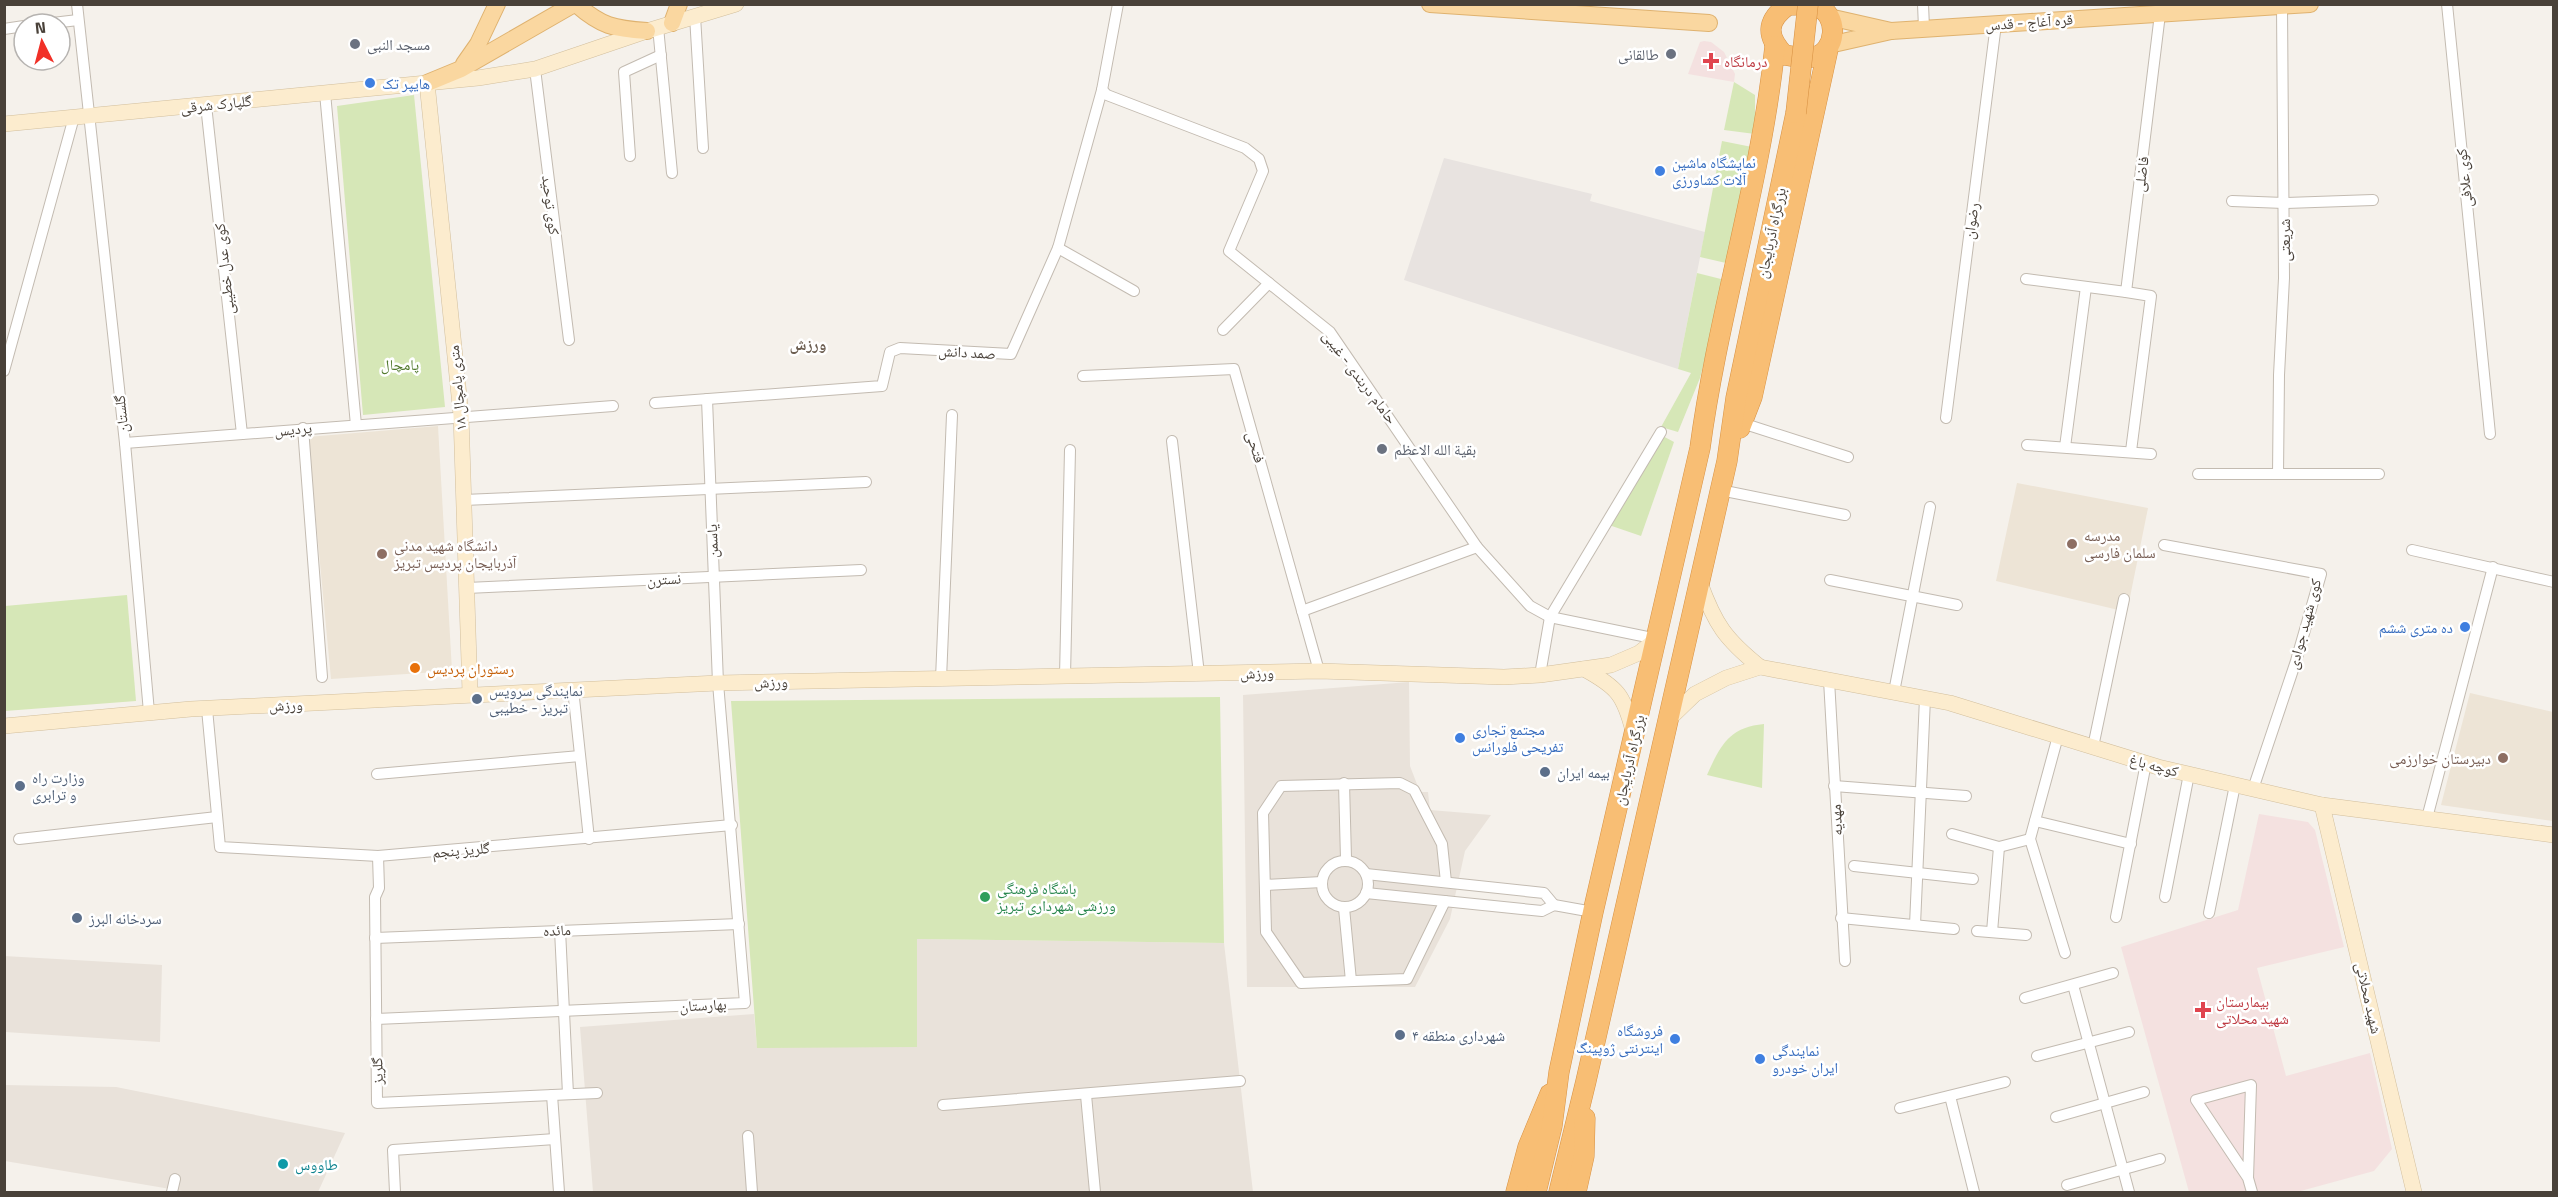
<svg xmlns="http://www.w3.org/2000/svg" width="2558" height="1197" viewBox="0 0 2558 1197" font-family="'Titillium Web','Noto Naskh Arabic',sans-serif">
<rect width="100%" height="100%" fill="#f5f1eb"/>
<g fill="#e9e2da">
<path d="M1409 682 1410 766 1420 792H1428L1430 810 1491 815 1465 851 1450 919 1415 987H1247L1243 695Z"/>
<path d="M917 939 1224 943 1253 1192H593L580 1027 754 1014 757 1047H917Z"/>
<path d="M4 956 162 965 160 1042 5 1032Z"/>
<path d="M4 1085 116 1087 345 1133 318 1192H188L5 1161Z"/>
</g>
<path fill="#e8e3e0" d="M1444 158 1592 194 1590 201 1705 232 1678 369 1404 280Z"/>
<g fill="#ede4d6">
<path d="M438 426 452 671 331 679 308 437Z"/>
<path d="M2017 483 2148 508 2127 612 1996 581Z"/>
<path d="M2470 693 2553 712V821L2441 805Z"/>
</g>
<g fill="#f4e1e0">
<path d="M1704 41 1711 42 1724 52 1735 74 1734 82 1688 74 1700 42Z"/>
<path d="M2259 814 2308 822 2315 830 2344 947 2257 968 2286 1076 2370 1053 2392 1149 2374 1171 2297 1192H2189L2121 947 2238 910Z"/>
</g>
<g fill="#d6e7b7">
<path d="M1734 82 1755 95V134L1724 130Z"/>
<path d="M414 95 445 407 363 415 337 106Z"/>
<path d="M1722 141 1752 147 1726 263 1700 257Z"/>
<path d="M1697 273 1725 280 1700 378 1678 432 1661 427 1691 373 1678 369Z"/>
<path d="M1659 434 1674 442 1641 536 1606 524Z"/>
<path d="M127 595 136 701 5 711V606Z"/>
<path d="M1220 697 1224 943 917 939V1047L757 1048 731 701Z"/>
<path d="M1764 724 1762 788 1707 775C1720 746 1729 727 1764 724Z"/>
</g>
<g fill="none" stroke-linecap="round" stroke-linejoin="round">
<defs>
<g id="street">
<path d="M77 4 125 443 149 712"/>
<path d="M1923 4 1924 28"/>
<path d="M2447 4 2490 434"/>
<path d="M695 16 703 148"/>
<path d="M44 24 78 20"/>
<path d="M658 27 672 173"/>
<path d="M4 29 24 26"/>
<path d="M535 69 569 340"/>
<path d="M1102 90 1107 95 1245 148 1259 159 1263 171 1229 251 1330 332 1477 547 1530 606 1550 617 1657 639"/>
<path d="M325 93 356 425"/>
<path d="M206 105 242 434"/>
<path d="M630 156 624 72 661 55"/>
<path d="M2232 201 2284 203 2373 200"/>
<path d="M1058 248 1134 291"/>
<path d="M2026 279 2126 292 2160 14"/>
<path d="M2126 292 2151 296 2131 451"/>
<path d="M1223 330 1269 283"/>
<path d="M4 371 74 117"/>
<path d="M1083 376 1234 369 1319 671"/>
<path d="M655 403 882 386 890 352 900 348 1011 354 1058 248 1102 90 1118 4"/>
<path d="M1946 418 1996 24"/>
<path d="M1742 423 1848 457"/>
<path d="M303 428 322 677"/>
<path d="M1172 441 1199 674"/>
<path d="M125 443 613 406"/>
<path d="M2027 445 2151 454"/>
<path d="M2065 447 2086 287"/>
<path d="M2198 474H2379"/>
<path d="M2278 474 2279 375 2284 278 2282 6"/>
<path d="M1720 490 1845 515"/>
<path d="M464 500 866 482"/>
<path d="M2164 545 2321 574 2296 661 2253 789"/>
<path d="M2412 550 2554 582"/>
<path d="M1830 580 1957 605"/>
<path d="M467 588 861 570"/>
<path d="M1302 611 1477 547"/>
<path d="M1540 675 1550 617 1661 432"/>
<path d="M1065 676 1070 450"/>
<path d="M941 679 952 415"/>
<path d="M1829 680 1845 961"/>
<path d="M573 689 589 839"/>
<path d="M1894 692 1930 507"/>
<path d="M207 709 220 847 378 856 732 825"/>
<path d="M2058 736 2030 839 2065 953"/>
<path d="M2093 747 2124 599"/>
<path d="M377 774 580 756"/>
<path d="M1344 783 1346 859"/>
<path d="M1834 786 1966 796"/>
<path d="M2427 818 2493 567"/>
<path d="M2035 821 2131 844"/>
<path d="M1952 834 1999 847 2030 839"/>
<path d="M19 839 217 817"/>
<path d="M378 856 379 888 375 897 377 1103 597 1093"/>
<circle cx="1345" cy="884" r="23"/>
<path d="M1854 866 1973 879"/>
<path d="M1366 874 1544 893 1554 905"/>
<path d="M1265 885 1322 882"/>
<path d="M1366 893 1542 911 1554 905 1593 912"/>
<path d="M2165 897 2189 774"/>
<path d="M1445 901 1407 979 1301 983 1266 932 1263 813 1281 786 1400 783 1414 790 1442 844 1446 882"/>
<path d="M1344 908 1351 981"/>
<path d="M2209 913 2235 785"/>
<path d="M2116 917 2146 763"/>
<path d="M1841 918 1954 929"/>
<path d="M1915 925 1925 698"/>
<path d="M560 930 568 1094"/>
<path d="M1977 931 2026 935"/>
<path d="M1992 932 1999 847"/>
<path d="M375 938 739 924"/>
<path d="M2073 985 2129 1192"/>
<path d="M2025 998 2113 973"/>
<path d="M376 1019 745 1003 718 683 707 399"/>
<path d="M2037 1056 2129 1032"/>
<path d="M552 1095 559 1192"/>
<path d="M1086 1095 1095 1192"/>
<path d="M1950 1096 1974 1192"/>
<path d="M943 1105 1240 1081"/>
<path d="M1900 1108 2005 1082"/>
<path d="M2056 1117 2144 1092"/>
<path d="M748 1136 752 1192"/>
<path d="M2248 1178 2196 1100 2251 1085 2248 1178 2252 1192"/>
<path d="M2067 1185 2160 1159"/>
<path d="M172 1192 175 1179"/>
<path d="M395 1192 393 1150 555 1139"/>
</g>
<g id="secondary">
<path d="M427 83 461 415 470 693"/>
<path d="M4 124 478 78 535 69 647 31 736 4"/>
<path d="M1760 667 1950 703 2158 767 2322 805 2554 835"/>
<path d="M1584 669C1617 687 1624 695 1633 731"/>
<path d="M1668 720 1695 694 1726 678 1760 667C1725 639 1715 624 1700 583"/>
<path d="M4 726 191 709 718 683 1319 671 1504 677 1540 675 1611 665 1639 653 1657 639"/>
<path d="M2322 805 2414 1192"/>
</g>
<g id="primary">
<path d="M576 4C601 26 614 29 647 31"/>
<path d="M1430 4 1709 23"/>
<path d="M672 23 679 4"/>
<path d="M1891 31 2310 4"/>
<path d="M1829 45 1891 31 1829 17"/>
<path d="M464 64 478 44 497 4"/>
<path d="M427 83 461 69 574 4"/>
</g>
<g id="highway">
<path d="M1788 5C1796 5 1808 4 1816 6 1840 14 1837 53 1813 57 1804 59 1793 56 1784 55 1766 36 1766 21 1788 5Z"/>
<path d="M1740 428 1752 397 1828 49"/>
<path d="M1516 1192 1528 1147 1550 1094"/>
<path d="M1536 1192 1552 1126 1559 1072 1593 912 1700 448C1718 313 1761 182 1775 46"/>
<path d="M1559 1192 1586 1081 1727 461 1736 398 1796 113"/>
<path d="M1576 1192 1584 1156 1585 1118"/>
</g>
</defs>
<use href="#street" stroke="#c3bbb1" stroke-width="12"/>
<use href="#secondary" stroke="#d2bf9d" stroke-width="16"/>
<use href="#primary" stroke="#dfb26f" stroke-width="18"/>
<use href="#highway" stroke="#d79143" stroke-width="21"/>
<use href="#street" stroke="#fff" stroke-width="10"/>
<use href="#secondary" stroke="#fcecce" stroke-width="15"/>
<use href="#primary" stroke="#fad7a0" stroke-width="16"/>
<use href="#highway" stroke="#f8be74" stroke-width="20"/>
<defs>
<path id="highway-bridge" d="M1796 113 1808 4"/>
</defs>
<use href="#highway-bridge" stroke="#d79143" stroke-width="21" stroke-linecap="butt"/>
<use href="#highway-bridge" stroke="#f8be74" stroke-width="20"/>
</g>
<g fill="#6b7280" stroke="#fff" stroke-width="2">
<circle cx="355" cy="44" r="6"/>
<circle cx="1671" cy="54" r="6"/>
<circle cx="1382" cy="449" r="6"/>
</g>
<g fill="#e0444e" stroke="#fff" stroke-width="2">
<path d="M1708 52h6v6h6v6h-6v6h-6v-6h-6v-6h6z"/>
<path d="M2200 1001h6v6h6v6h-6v6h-6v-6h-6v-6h6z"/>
</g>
<g fill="#3f7fe0" stroke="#fff" stroke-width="2">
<circle cx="370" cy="83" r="6"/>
<circle cx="1660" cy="171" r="6"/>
<circle cx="2465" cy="627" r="6"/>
<circle cx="1460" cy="738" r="6"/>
<circle cx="1675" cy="1039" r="6"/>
<circle cx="1760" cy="1059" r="6"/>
</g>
<g fill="#8d6e63" stroke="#fff" stroke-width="2">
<circle cx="2072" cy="544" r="6"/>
<circle cx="382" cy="554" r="6"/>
<circle cx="2503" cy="758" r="6"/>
</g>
<circle fill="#e8710a" stroke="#fff" stroke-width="2" cx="415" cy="668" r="6"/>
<g fill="#5c6f8a" stroke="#fff" stroke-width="2">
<circle cx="477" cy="699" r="6"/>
<circle cx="1545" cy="772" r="6"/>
<circle cx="20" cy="786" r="6"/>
<circle cx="77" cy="918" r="6"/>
<circle cx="1400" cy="1035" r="6"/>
</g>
<circle fill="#2e9e5b" stroke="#fff" stroke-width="2" cx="985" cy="897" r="6"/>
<circle fill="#0f9aa8" stroke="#fff" stroke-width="2" cx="283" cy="1164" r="6"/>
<g text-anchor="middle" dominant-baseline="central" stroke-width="5" stroke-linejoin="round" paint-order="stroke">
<g font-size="15" fill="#494139" stroke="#fff">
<text transform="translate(2029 22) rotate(-4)">قره آغاج - قدس</text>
<text transform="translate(216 104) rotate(-6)">گلپارک شرقی</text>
<text transform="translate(2141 174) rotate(-83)">فاضلی</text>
<text transform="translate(2464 178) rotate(-96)">کوی علافی</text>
<text transform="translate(551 205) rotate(83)">کوی توحید</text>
<text transform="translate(1971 221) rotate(-82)">رضوان</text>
<text transform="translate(1771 233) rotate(-78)">بزرگراه آذربایجان</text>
<text transform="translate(2284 240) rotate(-90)">شریعتی</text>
<text transform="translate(224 269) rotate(-96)">کوی عدل خطیبی</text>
<text transform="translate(967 352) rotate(3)">صمد دانش</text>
<text transform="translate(1360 377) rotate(53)">حامام دربندی - غیبی</text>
<text transform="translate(457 388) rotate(-95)">۱۸ متری پامچال</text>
<text transform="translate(121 414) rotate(-96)">گلستان</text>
<text transform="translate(293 429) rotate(-5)">پردیس</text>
<text transform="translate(1256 447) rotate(74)">فتحی</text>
<text transform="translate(712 541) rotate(-92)">یاسمن</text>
<text transform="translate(664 579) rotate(-3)">نسترن</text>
<text transform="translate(2304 624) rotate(-75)">کوی شهید جوادی</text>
<text transform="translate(1257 673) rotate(-1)">ورزش</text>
<text transform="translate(771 682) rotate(-1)">ورزش</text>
<text transform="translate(286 705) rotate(-2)">ورزش</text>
<text transform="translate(1629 760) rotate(-77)">بزرگراه آذربایجان</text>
<text transform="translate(2154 765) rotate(15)">کوچه باغ</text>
<text transform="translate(1836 820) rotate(-93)">مهدیه</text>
<text transform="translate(461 850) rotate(-5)">گلریز پنجم</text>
<text transform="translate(557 930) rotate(-2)">مائده</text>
<text transform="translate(2369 998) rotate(77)">شهید محلاتی</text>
<text transform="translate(703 1005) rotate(-3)">بهارستان</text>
<text transform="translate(377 1071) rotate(-91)">گلریز</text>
</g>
<g font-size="15" fill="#5b616d" stroke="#fff" text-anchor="start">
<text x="367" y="44">مسجد النبی</text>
<text x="1659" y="54" text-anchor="end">طالقانی</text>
<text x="1394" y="449">بقیة الله الاعظم</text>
</g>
<g font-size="15" fill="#be3a42" stroke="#fff" text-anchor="start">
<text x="1724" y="61">درمانگاه</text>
<text x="2216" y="1001">بیمارستان<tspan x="2216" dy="17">شهید محلاتی</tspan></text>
</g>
<g font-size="15" fill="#366cbe" stroke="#fff" text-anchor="start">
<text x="382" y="83">هایپر تک</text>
<text x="1672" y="162">نمایشگاه ماشین<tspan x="1672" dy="17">آلات کشاورزی</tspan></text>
<text x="2453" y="627" text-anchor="end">ده متری ششم</text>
<text x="1472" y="729">مجتمع تجاری<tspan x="1472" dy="17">تفریحی فلورانس</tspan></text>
<text x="1663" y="1030" text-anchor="end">فروشگاه<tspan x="1663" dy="17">اینترنتی ژوپینگ</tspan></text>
<text x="1772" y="1050">نمایندگی<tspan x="1772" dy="17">ایران خودرو</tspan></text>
</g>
<g font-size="15" fill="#527a2e" stroke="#fff">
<text x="400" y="364">پامچال</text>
</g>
<g font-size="15" fill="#785e54" stroke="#fff" text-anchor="start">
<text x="2084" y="535">مدرسه<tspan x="2084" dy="17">سلمان فارسی</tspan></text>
<text x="394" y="545">دانشگاه شهید مدنی<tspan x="394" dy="17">آذربایجان پردیس تبریز</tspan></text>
<text x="2491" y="758" text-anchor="end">دبیرستان خوارزمی</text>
</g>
<g font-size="15" fill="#c56008" stroke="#fff" text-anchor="start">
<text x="427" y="668">رستوران پردیس</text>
</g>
<g font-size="15" fill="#4e5e75" stroke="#fff" text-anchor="start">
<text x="489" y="690">نمایندگی سرویس<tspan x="489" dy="17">تبریز - خطیبی</tspan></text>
<text x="1557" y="772">بیمه ایران</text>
<text x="32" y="777">وزارت راه<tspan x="32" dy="17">و ترابری</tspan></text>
<text x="89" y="918">سردخانه البرز</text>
<text x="1412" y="1035">شهرداری منطقه ۴</text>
</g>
<g font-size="15" fill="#27864d" stroke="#fff" text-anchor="start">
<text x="997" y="888">باشگاه فرهنگی<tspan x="997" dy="17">ورزشی شهرداری تبریز</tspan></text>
</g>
<g font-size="15" fill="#0d838f" stroke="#fff" text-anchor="start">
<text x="295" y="1164">طاووس</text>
</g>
<g font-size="16" font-weight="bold" fill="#6c5e51" stroke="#fff">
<text x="808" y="344">ورزش</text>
</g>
</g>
<rect width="2558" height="1197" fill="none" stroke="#494139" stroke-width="12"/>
<g transform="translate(42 42) rotate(354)"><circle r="28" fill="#ffffff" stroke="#b6b3b0" stroke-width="1.5"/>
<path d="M0-4.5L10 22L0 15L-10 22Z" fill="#f13027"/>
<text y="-9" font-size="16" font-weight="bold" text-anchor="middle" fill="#494139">N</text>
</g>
</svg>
